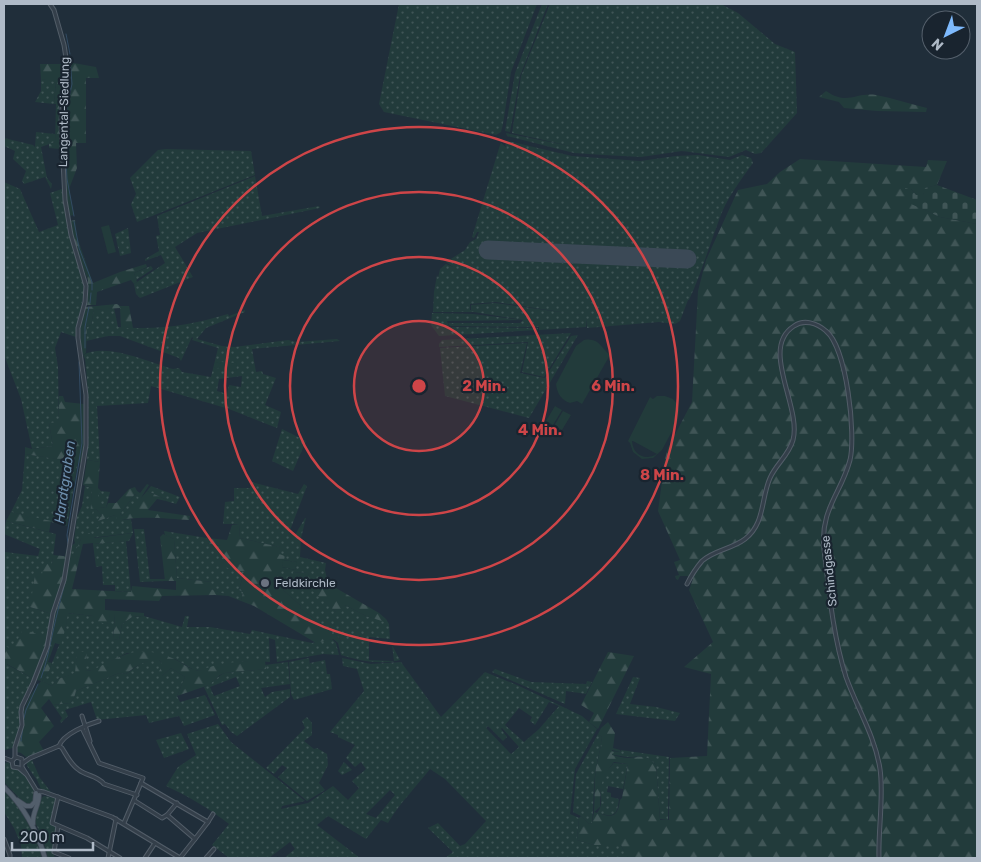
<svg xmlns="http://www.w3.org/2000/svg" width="981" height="862" viewBox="0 0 981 862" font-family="Rubik,sans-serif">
<defs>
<pattern id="grass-dots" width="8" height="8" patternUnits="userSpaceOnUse" patternTransform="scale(1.25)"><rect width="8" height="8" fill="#223b3b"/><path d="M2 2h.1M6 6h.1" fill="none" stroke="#405556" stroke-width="1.8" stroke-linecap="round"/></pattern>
<pattern id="forest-firs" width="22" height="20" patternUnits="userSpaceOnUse" patternTransform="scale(1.25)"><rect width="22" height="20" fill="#223b3b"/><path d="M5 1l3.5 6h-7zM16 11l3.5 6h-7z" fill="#405556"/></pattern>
<pattern id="cemetery-stones" width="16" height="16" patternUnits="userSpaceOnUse" patternTransform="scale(1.25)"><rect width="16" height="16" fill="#223b3b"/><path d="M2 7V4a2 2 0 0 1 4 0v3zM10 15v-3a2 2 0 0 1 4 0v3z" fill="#405556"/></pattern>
</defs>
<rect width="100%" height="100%" fill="#202e3a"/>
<g fill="url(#grass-dots)" fill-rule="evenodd">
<path d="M399 4H537L511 72 503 124 501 132 496 135 384 112 379 104Z"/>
<path d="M542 4H548L520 76 510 132 505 131 515 73Z"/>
<path d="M550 4H721L738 13 775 44 795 52 797 113 761 153 755 154 746 150 729 157 682 151 641 157 603 155 574 153 507 136 506 133 575 147 512 133 521 76Z"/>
<path d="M41 79 56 81 54 104 35 102 41 91Z"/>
<path d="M36 132 55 134V142L41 147 47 178 52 184 51 189 45 177 24 184 22 181 26 171 13 159 15 151 4 146V138L33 145 35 147Z"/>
<path d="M508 141 572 156 640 161 676 156 698 155 730 160 742 155 751 158 753 163C740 181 726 199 719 220 709 247 701 274 689 300H688L680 321 675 324 659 322 587 328V319L586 327 539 330V327L450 326 448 323H520L523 320 474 312H433L434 292 437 275 438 278 440 269 446 264 453 267 446 262 465 250 470 242 476 239 479 232H477L474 238 472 237 500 145 501 143 507 148 505 145ZM496 302 580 315H581L495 303 471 305V310H470V304Z"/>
<path d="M166 149 251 151 255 175 137 222 131 204 136 194 130 178 158 150Z"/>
<path d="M255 176 262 216 319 206 320 208 197 233 175 247 193 277 140 298 136 294 134 284 165 263 161 255 145 261V259L159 251 156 236 160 235 157 216Z"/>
<path d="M4 182 20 189 39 232 58 225 50 193 62 189C65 210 68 230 73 250 76 261 83 272 84 283 85 302 76 319 76 337L61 332 55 348 58 367 59 423H49L53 446 32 449 21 399 4 355Z"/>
<path d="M128 228 131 253 120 256 115 234Z"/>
<path d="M151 266 153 269 136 280 134 273Z"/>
<path d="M114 308 118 327C161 330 187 326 228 314L229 316 245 310V312L206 328 197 339 222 346 234 347 288 340 297 342 337 339 340 341 252 349 256 372 262 371 263 374 276 378 265 405 281 412 277 428 229 409 151 386 148 403 97 406 100 462 87 460C90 426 89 394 85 359L83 355C106 342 149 362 173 369L179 368 182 372 211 377 218 348 192 340 193 338 192 337 181 361 179 358 120 336H108L86 341 87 327 91 325 94 310ZM242 376 241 387 229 385 227 394 217 391 219 379Z"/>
<path d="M432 313 473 314 522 320 447 321 449 327 538 328V330L439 336 431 325Z"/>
<path d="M571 333 544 377 522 372 528 342 439 347V344L442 340Z"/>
<path d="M578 335 529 418 445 396 440 348 527 343 520 373 545 378 571 336Z"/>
<path d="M282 429 306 441 293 471 272 461Z"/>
<path d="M25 454 78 462 67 526 11 512 22 490Z"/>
<path d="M251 482 298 494 304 484 307 486 289 533 295 535 305 518H306L301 538 300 557 326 563 325 570 327 579H309L308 573 294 572 336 612 345 605 366 616 384 621 386 619 389 624 390 639 369 637V660L394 661 392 645 400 660C380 665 360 661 341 655L338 643 341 640 337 636 300 608 301 606 273 581 282 567 295 570 296 562 283 560 278 554 280 547 240 538 239 524H223L225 502 234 501V488H250Z"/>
<path d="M85 486 92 488 91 520 92 510 96 509 102 516 98 521 115 515 121 520 131 519 133 533 81 539 73 558 65 557 66 550 75 543 74 540 77 517 82 506Z"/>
<path d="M151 486 180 497 176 504 166 501 165 499 147 491Z"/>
<path d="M101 491 110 492 106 508 99 507V494Z"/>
<path d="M135 494 140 498 122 516 120 514Z"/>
<path d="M6 521 56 534 52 565 42 575 30 607 52 614 48 638 12 650 4 646V554L5 552 38 556 40 549 4 534Z"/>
<path d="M134 529H144L150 579H165V581L140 582Z"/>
<path d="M164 531 207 538V543L221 546 244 572 239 590 243 592 241 601 211 589V582L177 578 174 539 165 535Z"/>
<path d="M126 541 131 592 115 591V585H103L102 566 96 567 93 544Z"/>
<path d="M67 613 93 616 108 624 110 614H115L113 639 119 640 122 624 132 617 144 616 182 627 185 616H189L187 627H210L250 634 252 630 312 643 332 639 336 643 339 655 323 654 277 662 275 640 269 638 270 662 255 661 238 662 200 671 194 670 175 659 127 653 92 671 85 670 77 653 76 673 58 679 52 686 42 681 49 671 59 645H60L66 626Z"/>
<path d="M309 658 311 673 310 663 325 660 327 674H330L332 689 294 700 291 694 289 662Z"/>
<path d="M342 658 371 664 401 662 441 717 485 672 517 685 582 716 597 729 575 769 570 814 579 818 577 840 594 845H621L624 851V858H445L453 852 428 828 438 823 460 846 465 844 486 821 445 779 430 769C416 787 399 804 388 823L381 820 366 839 328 816 317 825 360 858H301L299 857 297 858H284L295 849 290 842 269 858H229L212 845 229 824C210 809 188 796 166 786L178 767 196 755 187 734 218 724 231 742 305 801 282 806 281 809 308 803 333 786 348 800 359 788 352 781 366 769 361 762 355 767 346 758 355 745 338 737V735L330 732 364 691 357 669 343 666ZM549 702 559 706 539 729 524 742 505 725 519 708 532 717 530 721 535 725ZM488 726 503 741 507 737 501 729 502 728 519 747 511 754 486 728ZM390 790 395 795 376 818 366 814Z"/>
<path d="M150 660H159L162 663V676L171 668 185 677 177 696 180 702 205 695 215 715 184 726 179 716 149 723 146 715 97 720 91 702 65 710 68 716 61 723 60 721 62 718 53 705 70 703 74 698 76 691 119 673 126 674 140 664Z"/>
<path d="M288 662 290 684 261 688 265 697 272 692 290 689V697L237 736 231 732 225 724 222 725 204 687C212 684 217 676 225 673L265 669V665ZM236 677 240 686 214 696 210 687Z"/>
<path d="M6 664 34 679 23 698 19 714 20 726 13 748 4 750V668Z"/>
<path d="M495 669 531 682 586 684 587 681 592 682 586 694 566 691 565 704 492 672Z"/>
<path d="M633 677 640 678 630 704 656 707 680 713 675 721 616 714Z"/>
<path d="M307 717 312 723V735L304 741 314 749 317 748 327 754 328 765 319 783 325 790 307 801 278 777 287 768 282 765 274 774 266 768 305 728 302 721Z"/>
<path d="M181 733 189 749 164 758 156 740Z"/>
<path d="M598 734 602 737C601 748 598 757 596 768 593 786 594 805 592 823L589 824 581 816 573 812 576 774Z"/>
<path d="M621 750 669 757 668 820 660 819 656 765C647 755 641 756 629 757 624 757 618 755 612 755V751L620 752Z"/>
<path d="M32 760 40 778 51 792 50 793 41 789 37 780 27 766V762Z"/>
<path d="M8 762 14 769 21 770 33 787 35 798 30 805 23 802 4 782V764Z"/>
<path d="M344 762 352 770 342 775 338 771Z"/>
<path d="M614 763 628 764 623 789 608 786 607 792 611 793V797L619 799C617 817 614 817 597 813 604 804 600 797 601 786 602 775 607 770 614 763Z"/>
<path d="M4 791C22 809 35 833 42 858H22L21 845 14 828 4 812Z"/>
<path d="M44 796 57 798 51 824 58 827 53 852 55 858H48L43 839 34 820 39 800Z"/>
</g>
<g fill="url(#forest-firs)" fill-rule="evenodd">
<path d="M68 62 96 67 99 78H86V143H76L77 168 69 189 74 215 69 216 65 188 64 105H59L60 149 49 148V144L55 142 56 104H54L56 82 41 79 40 64H62Z"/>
<path d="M826 91C848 106 855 92 876 95 893 98 910 104 927 108L926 112 877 111 844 108 839 102 819 97Z"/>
<path d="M800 159 926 167 928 160 947 161 937 185 926 188 923 195H916L911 189H906L910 203 940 217 977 224V858H624V851L621 845H594L577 840 579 818 581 816 589 824 592 823 594 812C611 817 617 820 620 800L622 798 628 764 614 762C600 778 601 787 600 807L594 812C595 797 594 783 596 768 598 758 601 748 602 737L598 734 601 728 608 722 615 733 613 748 620 750V752L612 750V755C617 756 624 758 629 758 642 757 645 754 656 765L660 820H669L670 758 707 756 711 674 684 667 713 642 689 590 693 579 687 576H680L678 580 676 579 675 576 679 575 674 562 680 560 658 511 665 459 668 448 692 402 698 291 706 260 738 190 767 184 780 172Z"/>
<path d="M75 220 77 237 93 283 120 272 146 264 147 267 134 273 137 282 134 284 131 280 97 292 96 305H87L88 280 76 249 70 221Z"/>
<path d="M117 304 120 306H129L133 328H121L120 308 94 310 91 325 87 327 86 353 83 355C79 336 79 328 84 309L86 307Z"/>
<path d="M59 396H63L65 402 84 404V445L82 463 25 454V447L32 449 53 446 49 423 59 422Z"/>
<path d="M87 460 100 462 98 488 101 491 99 494V507L106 508 108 503H116L129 489 135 487 137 491 140 493 147 484 149 485 141 498 147 491 165 499 166 501 157 499 148 510 190 516 189 520C171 519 135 515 118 521L115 515 98 521V527L95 528 96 520 102 516 96 509 93 510 91 521 90 520 92 488 83 485ZM135 494 139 498 122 516 120 514Z"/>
<path d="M11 512 51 521 49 532 6 521Z"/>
<path d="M239 524 240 538 280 547 279 554 285 556 282 568 273 581 301 606 300 608 337 636 341 640 338 643 333 639 316 643 254 606 241 601 243 592 239 590 244 572 220 566 221 546 207 543V538L227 540 232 525Z"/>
<path d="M89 533 95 538 133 533 129 541 93 544V543L83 544 72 589 131 592 132 586 176 590V581H165L160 537 163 534 174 539 177 578 211 582V589L229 596 215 595 162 596 159 601 105 599V610L144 613V616L132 617 122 624 119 640 113 639 115 614H110L109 624 97 622 93 616 68 613 66 626 61 645 55 643 48 662 52 663 49 671 42 681 52 686 58 679 75 673 77 652H87L85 670 91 671C124 655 135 644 172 658 182 662 189 670 200 671 215 663 248 660 265 661L266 669 225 673 220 675 209 685 177 696 185 677 171 668 162 676 158 673 161 668 162 663 159 660C145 660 137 665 126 674L119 673 76 691 74 698 70 703 53 705 49 699 41 708 54 726 39 742 44 751 26 757 21 753 17 752V746L23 730 24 711 30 696 41 681 34 679 7 664 4 668V646L13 649 23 629 47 638 52 614 30 607 35 575 42 574 44 563 52 565 53 555 73 557 81 539Z"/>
<path d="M293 572 308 573 310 579 327 580 329 584 379 613 386 619 385 622 366 616 345 605 341 613 336 612 297 577 295 578 292 576Z"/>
<path d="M608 652 634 656 598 729 589 722 594 713 581 705Z"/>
</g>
<path fill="url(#cemetery-stones)" d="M937 185 977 200V224L940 217 909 203 905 188 911 189 916 195H923L925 188Z"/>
<g fill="#223b3b" fill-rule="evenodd">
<path d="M109 225 116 252 108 254 101 227Z"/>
<path d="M584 340C599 337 601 348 610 355L582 404 577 401 570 403C561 400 557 393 556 384L576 346Z"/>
<path d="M217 362 220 364 221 362 237 363 236 371 220 370V367L217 369 214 367V364Z"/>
<path d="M657 396H665L673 399 677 404 679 411 678 420 662 450 653 458 642 459 633 452 630 443 628 441 650 397 653 399ZM632 441H633L657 454C645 461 633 455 632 441Z"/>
<path d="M555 406 562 410 553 425 546 421Z"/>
<path d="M563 411 571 415 562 430 554 426Z"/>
<path d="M283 560 297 562 295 570 282 567Z"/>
</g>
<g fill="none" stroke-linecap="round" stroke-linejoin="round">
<g stroke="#324b63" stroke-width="1">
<path d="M66 34 70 54"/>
<path d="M70 59 72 84 67 107 65 143 67 179 74 216"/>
<path d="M74 221 79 248 92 282V290"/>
<path d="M90 303 91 293"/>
<path d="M85 348V327L89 307"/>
<path d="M68 544 67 535 82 443 79 362"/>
<path d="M41 678C49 656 52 633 58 610 61 596 66 583 67 568"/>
<path d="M23 722 26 710 38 684"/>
<path d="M21 741 23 726"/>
</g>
<path stroke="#3b4956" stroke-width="19" d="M488 250 687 259"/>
<defs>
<g id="minor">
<path d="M687 584C691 576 696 568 702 561 714 550 732 549 745 539 765 524 761 498 770 478 776 464 789 455 793 440 802 407 759 348 794 326 804 319 817 323 826 331 847 348 856 435 850 460 841 494 820 509 824 549 829 591 833 636 846 677 857 708 875 736 880 769 884 795 878 830 879 858"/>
<path d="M82 716 90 741"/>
<path d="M82 728 99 763 143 778 141 783 208 822 195 839"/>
<path d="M59 746C63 734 88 724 99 721"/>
<path d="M15 757V747L22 725 21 712 22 706 33 683 47 647 53 613 64 580 86 445V395L78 338V328L85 302 86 286 71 235 65 200 61 122 66 58 64 45 54 10 50 4"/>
<path d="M4 758 12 761"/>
<path d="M12 761 16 757 22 759V767L38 793"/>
<path d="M12 761 13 767 19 768 26 774"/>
<path d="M23 763 30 758 59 746 62 748C67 756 71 765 79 770 87 776 98 776 104 784L137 795"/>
<path d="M36 793 38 791 44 792 112 817 180 858"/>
<path d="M58 797 52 823 87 838 120 858"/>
<path d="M135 801 162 818 167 815 195 839 180 858"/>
<path d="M167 815 177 803"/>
<path d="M208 822 213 814"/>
<path d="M124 823 141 783"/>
<path d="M58 826 54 852 69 858"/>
<path d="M4 839 10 855V858"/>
<path d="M108 858 116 819"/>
<path d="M145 858 155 843"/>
<path d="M206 858 214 849"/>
</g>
<g id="major">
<path d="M4 787C24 807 37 830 45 858"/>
<path d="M17 800 26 806H31L35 802 36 793"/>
<path d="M33 824C32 812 39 806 39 795"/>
</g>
</defs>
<use href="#minor" stroke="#525d68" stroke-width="5"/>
<use href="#major" stroke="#404b57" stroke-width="5.5"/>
<use href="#minor" stroke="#343f4a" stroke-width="3"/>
<use href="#major" stroke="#525e6b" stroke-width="4"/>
</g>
<circle cx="419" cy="386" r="65" fill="#ce4548" fill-opacity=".12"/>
<g fill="none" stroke="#ce4548" stroke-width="2.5">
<circle cx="419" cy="386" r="65"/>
<circle cx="419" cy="386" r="129"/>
<circle cx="419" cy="386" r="194"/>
<circle cx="419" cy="386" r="259"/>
</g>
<circle fill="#6b7280" stroke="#19242f" stroke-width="2" cx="265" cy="583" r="5"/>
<g text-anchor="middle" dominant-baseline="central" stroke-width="4.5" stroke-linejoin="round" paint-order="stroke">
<g font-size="12" fill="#afbac7" stroke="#19242f">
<text transform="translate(64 112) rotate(-89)">Langental-Siedlung</text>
<text transform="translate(829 571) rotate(-96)">Schindgasse</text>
</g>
<g font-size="12" fill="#afbac7" stroke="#19242f" text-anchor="start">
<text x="275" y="583">Feldkirchle</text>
</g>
<g font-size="14" font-style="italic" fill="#6d8eac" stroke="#19242f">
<text transform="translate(65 482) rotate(-82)">Hardtgraben</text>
</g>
</g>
<circle cx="419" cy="386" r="8" fill="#ce4548" stroke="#19242f" stroke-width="2.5"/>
<g font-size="15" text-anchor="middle" font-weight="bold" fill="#ce4548" stroke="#19242f" stroke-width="4.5" stroke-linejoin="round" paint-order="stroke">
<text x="484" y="391">2 Min.</text>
<text x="613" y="391">6 Min.</text>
<text x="540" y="435">4 Min.</text>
<text x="662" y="480">8 Min.</text>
</g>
<rect width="981" height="862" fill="none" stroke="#afbac7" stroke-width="10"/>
<g transform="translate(946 35) rotate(222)"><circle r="24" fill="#19242f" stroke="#55606c"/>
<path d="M0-4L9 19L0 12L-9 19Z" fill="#7ebafd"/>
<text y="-8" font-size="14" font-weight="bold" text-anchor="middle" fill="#afbac7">N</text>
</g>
<path d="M12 842v8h81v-8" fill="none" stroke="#afbac7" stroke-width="2.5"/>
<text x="20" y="842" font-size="15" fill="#afbac7" stroke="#19242f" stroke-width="4" paint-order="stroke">200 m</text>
</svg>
